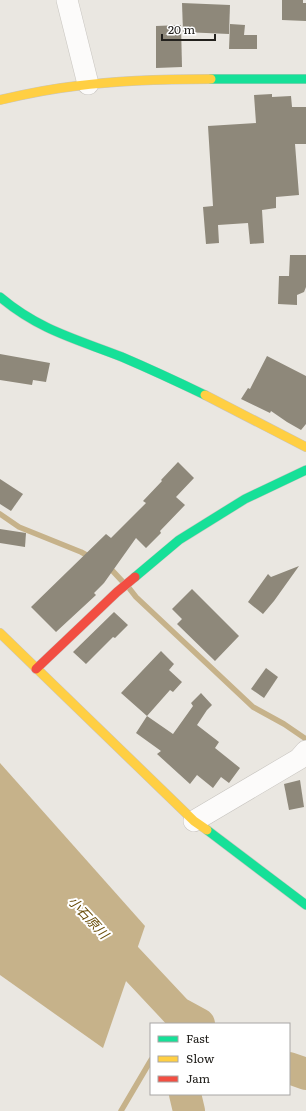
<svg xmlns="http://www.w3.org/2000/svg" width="306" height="1111" viewBox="0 0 306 1111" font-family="Literata,'Noto Sans JP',serif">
<rect width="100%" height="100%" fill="#eae7e1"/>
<path fill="#c6b28a" d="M0 763 145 926 103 1048 0 975Z"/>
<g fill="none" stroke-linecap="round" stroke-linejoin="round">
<g stroke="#c6b28a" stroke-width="5.5">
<path d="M0 514 19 527 81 552 92 558"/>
<path d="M108 566 123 582"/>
<path d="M129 588 136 597 253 707 284 724 306 739"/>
<path d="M171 1024 177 1012"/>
<path d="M121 1111 151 1060"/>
</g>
<g stroke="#c6b28a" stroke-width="32">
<path d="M102 932 177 1012 199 1024"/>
<path d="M289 1068 306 1074"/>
<path d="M185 1094 189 1111"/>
</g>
</g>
<g fill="#8e887a">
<path d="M282 0H303V3H306V21L282 20Z"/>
<path d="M182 3 230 5 229 34 183 32Z"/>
<path d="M230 24 245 25 244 35H257V49H229Z"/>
<path d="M181 25 182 67 156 68V26Z"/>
<path d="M272 94V97L291 96 292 107H306V144H295L299 195 276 197V208L262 210 264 243 250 244 248 223 218 225 219 243 206 244 203 207 213 206 208 126 256 123 254 95Z"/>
<path d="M290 255H306V287L304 292 297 295V305L278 304 279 276H289Z"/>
<path d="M0 354 50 363 46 382 33 380 32 385 0 380Z"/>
<path d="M267 356 306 376V424L301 430 287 422 271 411 270 413 241 399 248 388 250 389Z"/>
<path d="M178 462 194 478 176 497 185 505 160 531 161 533 146 548 136 538 104 583 94 593 96 595 56 632 31 607 106 534 111 538 146 503 143 501 162 481 161 480Z"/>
<path d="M0 479 23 494 11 511 0 504Z"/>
<path d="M0 529 26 533 25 547 0 543Z"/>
<path d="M299 566 274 601 263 614 248 602 268 574 271 577Z"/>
<path d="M192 589 239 636 215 661 177 624 182 619 172 609Z"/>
<path d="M114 612 128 625 115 638 113 637 86 664 73 652Z"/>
<path d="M161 651 174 664 169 670 182 682 173 692 170 690 147 716 121 693Z"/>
<path d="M266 668 278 677 264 698 251 689Z"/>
<path d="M201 693 212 705 207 710 197 725 219 742 215 748 240 768 229 783 221 777 213 788 197 775 190 784 157 754 161 751 136 733 147 716 173 734 193 706 191 703Z"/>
<path d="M300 780 304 807 289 810 284 784Z"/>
</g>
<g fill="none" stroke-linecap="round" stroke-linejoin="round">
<defs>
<g id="street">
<path d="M67 0 88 84"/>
<path d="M194 821 299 759 306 751"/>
</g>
<g id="fast">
<path d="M211 79H306"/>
<path d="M0 297C39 330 76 339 122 357 150 369 178 382 205 395"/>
<path d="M135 577 179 540 245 499 306 470"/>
<path d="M207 830 306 905"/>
</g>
<g id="slow">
<path d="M0 100C25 94 50 89 76 86 121 80 166 79 211 79"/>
<path d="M205 395 306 447"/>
<path d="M0 633 194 821 207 830"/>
</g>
<path id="jam" d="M36 669 117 592 135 577"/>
</defs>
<use href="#street" stroke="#c8c5c0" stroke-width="22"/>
<use href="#fast" stroke="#c8c5c0" stroke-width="10"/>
<use href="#slow" stroke="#c8c5c0" stroke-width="10"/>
<use href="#jam" stroke="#c8c5c0" stroke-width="10"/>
<use href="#street" stroke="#fcfbfa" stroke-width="21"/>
<use href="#fast" stroke="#16e098" stroke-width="9"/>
<use href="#slow" stroke="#ffcf43" stroke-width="9"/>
<use href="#jam" stroke="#f24e42" stroke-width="9"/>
</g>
<g text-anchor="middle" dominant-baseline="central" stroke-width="4" stroke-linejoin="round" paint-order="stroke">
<g font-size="13" font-style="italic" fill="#694d09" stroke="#fff">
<text transform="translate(89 917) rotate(47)">小石原川</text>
</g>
</g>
<rect x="150" y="1023" width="140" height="72" fill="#ffffff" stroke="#a7a6a5"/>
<rect x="158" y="1036" width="20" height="6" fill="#16e098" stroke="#a7a6a5"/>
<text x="186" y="1043" font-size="12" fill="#23211d">Fast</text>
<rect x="158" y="1056" width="20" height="6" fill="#ffcf43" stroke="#a7a6a5"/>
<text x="186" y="1063" font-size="12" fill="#23211d">Slow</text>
<rect x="158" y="1076" width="20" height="6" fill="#f24e42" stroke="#a7a6a5"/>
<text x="186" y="1083" font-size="12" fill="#23211d">Jam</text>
<path d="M162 34v6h53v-6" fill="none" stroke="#23211d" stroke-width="2"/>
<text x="168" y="34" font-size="12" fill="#23211d" stroke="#ffffff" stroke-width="3" paint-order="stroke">20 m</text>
</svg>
